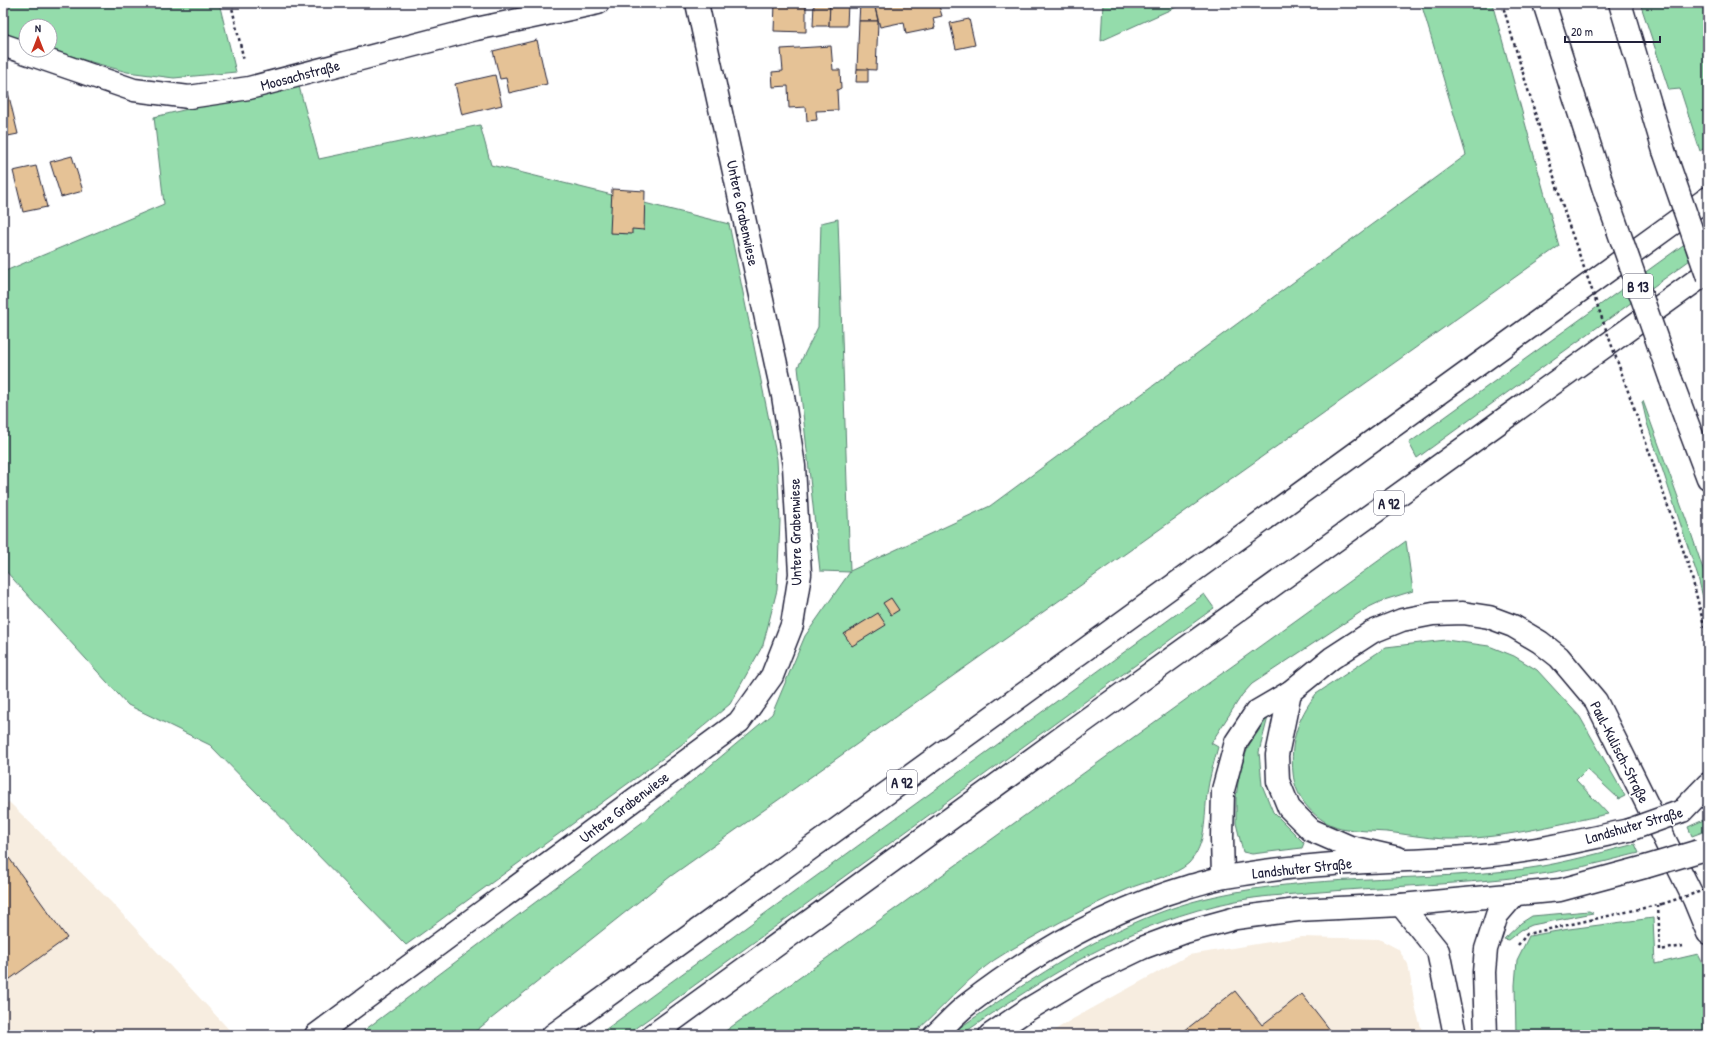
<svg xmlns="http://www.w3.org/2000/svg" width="1711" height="1038" viewBox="0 0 1711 1038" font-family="'Patrick Hand',sans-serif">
<rect width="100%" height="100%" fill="#fff"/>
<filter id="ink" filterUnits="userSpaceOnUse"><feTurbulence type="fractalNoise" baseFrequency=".025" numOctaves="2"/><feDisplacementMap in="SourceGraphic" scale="8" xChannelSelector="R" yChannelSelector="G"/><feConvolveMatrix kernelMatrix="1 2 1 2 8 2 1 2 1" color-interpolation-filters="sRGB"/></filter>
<g filter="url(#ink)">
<g fill="#f7ede0">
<path d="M9 802 111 902 234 1035H3V805Z"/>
<path d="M1301 937 1379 939 1398 949 1408 964 1415 1006 1423 1035H1047L1071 1020 1189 955Z"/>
</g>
<g fill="#94dcab" stroke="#5b7f73">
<path d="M3 3H219L236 72 174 78 127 72 49 50 50 26H26V44L3 37Z"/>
<path d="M1103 3H1185L1101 41Z"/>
<path d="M1421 3H1492L1559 246 671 876 477 1030 469 1035H358L644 821 772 714 805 636 850 572 820 571 798 367 818 327 821 223 838 219 850 571 990 506 1466 155Z"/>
<path d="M1640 3H1708V146L1700 151 1680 89 1669 90Z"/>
<path d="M298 83 319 159 480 125 491 165 729 224 777 459 780 521 777 590 763 645 730 704 681 745 406 945 210 745 128 705 3 568V272L164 204 154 117Z"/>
<path d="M1708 227V247L1417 458 1409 443Z"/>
<path d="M1643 401 1691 533 1708 584V618L1698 577 1647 423 1642 402Z"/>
<path d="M1406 541 1413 591 1384 600 1367 608 1252 684 1242 695 1211 743 1218 747C1214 762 1209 778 1207 794 1204 818 1207 843 1189 863 1176 876 1145 881 1128 889 1086 907 1047 929 1007 952 970 973 944 1008 912 1035H720Z"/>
<path d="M1204 594 1214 608 626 1035H598Z"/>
<path d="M1446 640 1489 646 1514 656 1537 670 1580 717 1625 796 1619 799 1587 769 1576 780 1608 814C1554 825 1498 840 1444 839 1425 838 1405 834 1387 832 1372 831 1356 831 1341 828 1316 822 1295 799 1293 773 1290 742 1297 719 1316 694L1386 647Z"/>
<path d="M1268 717 1259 752 1262 785 1273 812 1304 843 1302 848 1252 854 1243 852 1236 823V797L1240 769 1249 745Z"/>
<path d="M1708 818V830L1692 836 1688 827Z"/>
<path d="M1635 844 1639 853C1614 859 1590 866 1565 870 1524 878 1482 881 1440 884 1396 887 1352 889 1308 893 1284 895 1260 896 1236 901 1132 921 1046 976 961 1035H951C958 1028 968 1022 977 1016 996 1003 1015 990 1035 978 1091 942 1150 910 1216 896 1312 875 1410 881 1507 871 1550 867 1592 855 1635 844Z"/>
<path d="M1589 911 1593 913 1532 925 1521 930 1508 940 1504 939 1521 923 1532 916Z"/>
<path d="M1653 918 1655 964 1698 954 1708 974V1035H1516L1515 985 1517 960 1529 936 1569 929Z"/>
</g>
<g fill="#e5c296" stroke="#22223b">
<path d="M775 3H806V32L774 31Z"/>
<path d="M814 3H830L829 26H813Z"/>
<path d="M830 3H848L847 26H829Z"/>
<path d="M860 3H874L878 21H859Z"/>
<path d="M874 3H950V4L939 6 942 16 933 18 935 28 906 34 904 22 880 27Z"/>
<path d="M969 19 975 45 956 49 950 23Z"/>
<path d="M859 21H878L876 70 857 69Z"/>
<path d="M537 40 547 84 509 93 506 78 500 79 493 51Z"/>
<path d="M831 46 833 70H840L841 88 837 90 838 110 816 111 817 120 807 121 806 107 789 108 788 86 773 87 772 72 783 71 781 49Z"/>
<path d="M857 69H868V82H856Z"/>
<path d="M495 75 502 105 462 115 455 84Z"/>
<path d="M7 88 18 134 3 137V89Z"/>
<path d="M72 156 83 191 61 197 50 162Z"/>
<path d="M36 166 47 207 23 212 13 171Z"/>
<path d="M612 189 645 191 644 230 632 229V234L610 233Z"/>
<path d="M891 598 899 610 891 615 883 603Z"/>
<path d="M878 613 886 625 852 646 844 634Z"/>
<path d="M9 858 67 938 3 984V862Z"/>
<path d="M1235 991 1262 1025 1302 994 1334 1035H1179Z"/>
</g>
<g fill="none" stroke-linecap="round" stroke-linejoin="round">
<defs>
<g id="minor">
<path d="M3 45 134 90 189 97 249 88 476 29 598 3"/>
<path d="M1290 692 1277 755 1278 781 1289 808 1311 830 1350 847 1398 858"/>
<path d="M1223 877 1222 838 1223 790 1236 742 1256 712 1290 692 1332 658 1372 632 1402 620 1433 614 1463 613 1489 617 1513 626 1540 642 1559 657 1596 701 1694 899 1708 933"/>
<path d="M1401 905 1438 951 1455 1035"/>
<path d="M316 1035 739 722 772 676 792 625 800 574 794 466 783 396 697 3"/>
<path d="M1486 1035 1484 972 1486 949 1497 915 1515 894"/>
</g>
<g id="major">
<path d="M1544 3 1605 193"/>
<path d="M1620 3 1664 151"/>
<path d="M1671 380 1708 478"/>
<path d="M1682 811 1708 784"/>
<path d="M935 1035C946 1025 956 1013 968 1004 1034 953 1109 910 1190 886 1202 883 1214 879 1226 877 1306 862 1386 862 1467 857 1522 854 1575 842 1629 830"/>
<path d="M990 1035 1027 1010 1084 976 1142 948 1185 932 1236 918 1297 910 1401 905 1560 890 1645 867"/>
</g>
<g id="highway">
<path d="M553 1035 1708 198"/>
<path d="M653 1035 1068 733 1708 272"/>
</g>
</defs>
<use href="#minor" stroke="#22223b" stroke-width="25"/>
<use href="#major" stroke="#22223b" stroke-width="25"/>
<use href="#highway" stroke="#22223b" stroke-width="25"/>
<g stroke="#22223b" stroke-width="2.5" stroke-dasharray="3 3" stroke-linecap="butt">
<path d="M231 3 244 61"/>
<path d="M1502 3 1567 220"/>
<path d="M1634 408 1690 570 1708 641"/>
<path d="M1658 905 1660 950 1683 946"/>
<path d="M1518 945 1527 934 1662 904"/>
</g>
<use href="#minor" stroke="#fff" stroke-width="22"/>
<use href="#major" stroke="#fff" stroke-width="22"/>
<use href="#highway" stroke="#fff" stroke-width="22"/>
<defs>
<g id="major-bridge">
<path d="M1664 151 1708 278"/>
<path d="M1605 193 1671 380"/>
<path d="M1629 830 1682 811"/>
<path d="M1645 867 1699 851"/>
</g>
</defs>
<use href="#major-bridge" stroke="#22223b" stroke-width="25" stroke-linecap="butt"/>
<g stroke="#22223b" stroke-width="2.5" stroke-dasharray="3 3" stroke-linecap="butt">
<path d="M1567 220 1634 408"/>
<path d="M1662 904 1708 889"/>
</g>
<use href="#major-bridge" stroke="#fff" stroke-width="22"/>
</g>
</g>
<g text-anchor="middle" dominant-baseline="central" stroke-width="3.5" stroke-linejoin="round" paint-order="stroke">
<g fill="#fff" stroke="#646476" stroke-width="1">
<rect x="1623" y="274" width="30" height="24" rx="3"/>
<rect x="1374" y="491" width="30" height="24" rx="3"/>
<rect x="887" y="770" width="30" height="24" rx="3"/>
</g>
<g font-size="14" font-weight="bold" fill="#22223b">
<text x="1638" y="286">B 13</text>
<text x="1389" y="503">A 92</text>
<text x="902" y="782">A 92</text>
</g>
<g font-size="15" fill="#22223b" stroke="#fff">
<text transform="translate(300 75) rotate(-15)">Moosachstraße</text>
<text transform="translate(743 213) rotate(78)">Untere Grabenwiese</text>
<text transform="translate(795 532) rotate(-91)">Untere Grabenwiese</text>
<text transform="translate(1620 752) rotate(63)">Paul-Kulisch-Straße</text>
<text transform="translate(624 807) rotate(-37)">Untere Grabenwiese</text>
<text transform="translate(1634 825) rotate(-16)">Landshuter Straße</text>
<text transform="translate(1302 868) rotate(-6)">Landshuter Straße</text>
</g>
</g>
<rect width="1711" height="1038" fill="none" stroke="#fff" stroke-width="16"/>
<rect x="8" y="8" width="1695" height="1022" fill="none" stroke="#22223b" stroke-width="1.5" filter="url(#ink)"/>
<g transform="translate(38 38)"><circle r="19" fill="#ffffff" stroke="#a7a7b1"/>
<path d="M0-3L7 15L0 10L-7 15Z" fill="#c8321e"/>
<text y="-6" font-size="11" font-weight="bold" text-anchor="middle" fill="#22223b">N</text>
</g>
<path d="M1565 36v6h95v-6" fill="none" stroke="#22223b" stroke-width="2"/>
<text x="1571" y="36" font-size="12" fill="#22223b" stroke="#ffffff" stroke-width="3" paint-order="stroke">20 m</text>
</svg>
